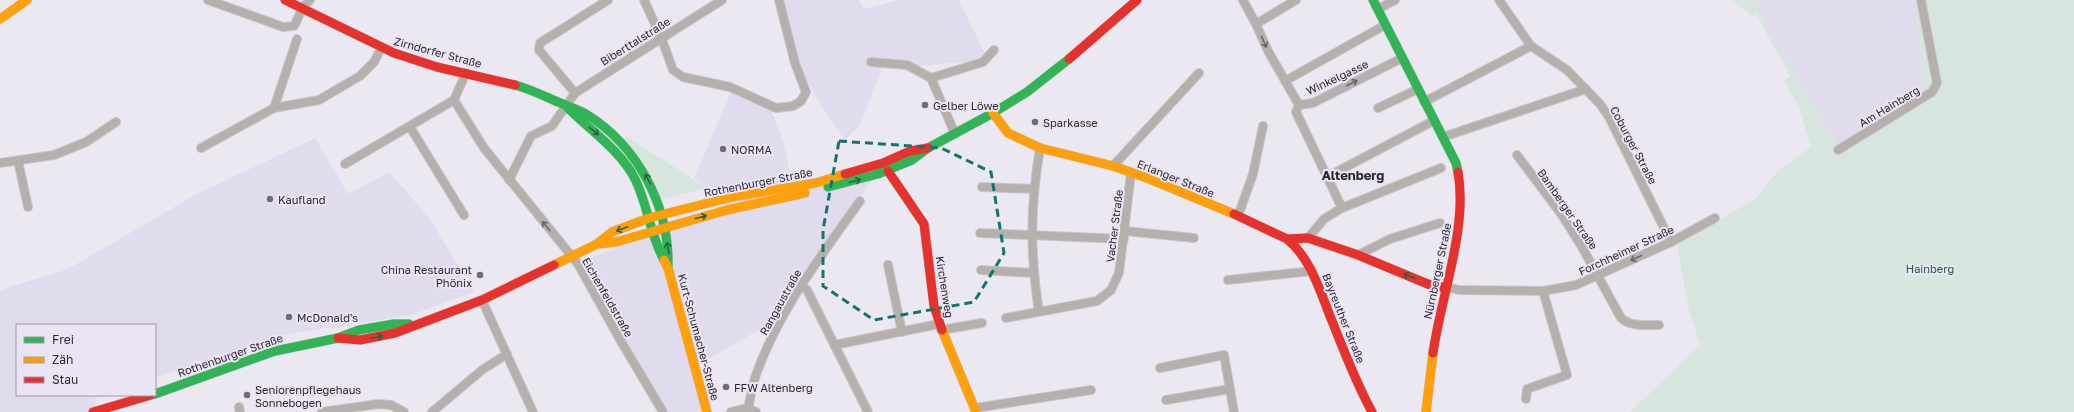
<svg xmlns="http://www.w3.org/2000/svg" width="2074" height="412" viewBox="0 0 2074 412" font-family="'Golos Text',sans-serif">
<rect width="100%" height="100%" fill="#ece8f2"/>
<g fill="#e1dced">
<path d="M781 0H859L864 9 898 0H959L988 60 882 69 860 125 845 140 824 110 800 69Z"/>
<path d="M1760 0H1933L1948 92 1843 156 1754 4Z"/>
<path d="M731 92 771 109 783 141 795 192 873 179 772 322 697 366 707 412H666L578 262 672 228 729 213 707 188 694 178Z"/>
<path d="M315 138 348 194 389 172 430 219 474 292 411 315 283 335 155 378V325H17V395H104L95 398 97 412H0V290L68 269 195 195Z"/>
</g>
<g fill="#d6e5dd">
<path d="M1732 0H1760L1754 4 1841 152 1887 127 1919 98 1918 92 1924 91 1915 0H2074V412H1630L1700 345 1689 310 1677 245 1755 199 1778 171 1811 147 1799 107 1784 81 1790 76 1756 14 1752 16Z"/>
<path d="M626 136 707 188 661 199 624 140Z"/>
</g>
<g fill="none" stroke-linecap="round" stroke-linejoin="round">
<defs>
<g id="street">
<path d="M208 0 283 27 294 26 303 7 310 0"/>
<path d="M644 0 661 37 673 70 683 77 730 87 776 108 793 106 801 101 806 92 795 63 779 0"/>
<path d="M1243 0 1256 24"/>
<path d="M1296 0 1256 24 1268 51 1299 105 1313 103 1402 58"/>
<path d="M1499 0 1531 46 1567 70 1600 104 1609 117 1671 242"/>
<path d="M1378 9 1395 0"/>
<path d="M871 62 907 65 931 78 955 134"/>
<path d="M466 73 454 100 484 148 578 264 622 343 663 412"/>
<path d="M931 78 983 62 994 50"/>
<path d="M1285 81 1385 25"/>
<path d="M575 93 539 50 540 43 608 0"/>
<path d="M1424 102 1531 46"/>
<path d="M1299 105 1296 112 1342 208"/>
<path d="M274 108 297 39"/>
<path d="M1378 108 1418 89"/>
<path d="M410 127 464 215"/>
<path d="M1443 137 1586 89"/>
<path d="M201 148 274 108 319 100 360 76 374 62 381 49"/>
<path d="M1838 150 1932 92 1937 83 1921 0"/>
<path d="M1517 155 1562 215 1582 247 1621 318C1631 327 1646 325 1659 325"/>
<path d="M18 161 28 207"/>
<path d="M0 163 54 155 86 142 116 122"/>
<path d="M345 164 454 100"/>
<path d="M1113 166 1199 73"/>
<path d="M1327 177 1433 121"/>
<path d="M509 180 531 136 552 126 575 93 722 0"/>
<path d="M982 187 1033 189"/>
<path d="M1238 216 1253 174 1263 126"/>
<path d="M1125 231 1194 238"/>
<path d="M980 233 1124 239"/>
<path d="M1308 238 1324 219 1342 208 1441 168"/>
<path d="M1358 255 1390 239 1440 223"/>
<path d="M888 265 902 332"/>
<path d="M981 270 1033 273"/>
<path d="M1228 280 1312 271"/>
<path d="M800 285 807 290 868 412"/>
<path d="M1446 287 1459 290 1543 291 1576 285 1671 242 1715 218"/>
<path d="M482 300 533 412"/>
<path d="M1039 312C1030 254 1030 207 1040 148"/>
<path d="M1006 318 1097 301 1111 290 1119 273 1131 173"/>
<path d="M941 330 982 323"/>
<path d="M834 345 939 324"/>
<path d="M1160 368 1224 355 1234 412"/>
<path d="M1526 399 1527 389 1567 375 1543 291"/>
<path d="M1166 400 1230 389"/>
<path d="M239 407 240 412"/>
<path d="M748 408 756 412"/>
<path d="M975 408 1091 390"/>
<path d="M322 412 378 404 391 405 404 412"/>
<path d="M432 412 482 370 507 354"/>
<path d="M731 412 748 408C751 397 752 385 756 375 779 310 821 256 860 201"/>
</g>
<g id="fast">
<path d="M1373 0 1456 163 1458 172"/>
<path d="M515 85C530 89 544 96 558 102 567 106 577 109 586 114 638 146 670 207 668 268"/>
<path d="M568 108C591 131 620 150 635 179 648 205 650 235 664 260"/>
<path d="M828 187 878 174 912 160 928 148 993 113 1027 92 1069 59"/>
<path d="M155 394 275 351 338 338 359 330 394 324H409"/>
</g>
<g id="slow">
<path d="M0 19 27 0"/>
<path d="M993 113 1008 133 1040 148 1113 166 1147 178 1234 214"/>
<path d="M597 244 616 242 727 210 805 193"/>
<path d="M664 260 668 268 707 412"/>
<path d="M554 265 597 244 612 232 649 218 732 197 816 183 845 174"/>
<path d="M942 330 976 412"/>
<path d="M1426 412 1433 353"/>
</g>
<g id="jam">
<path d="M285 0 394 53 437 67 515 85"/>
<path d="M1069 59 1137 0"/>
<path d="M888 171 924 224 934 306 942 330"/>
<path d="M845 174 883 163 910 151 928 148"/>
<path d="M1234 214 1287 239 1308 238 1358 255 1435 287H1446"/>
<path d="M1287 239C1310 258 1319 288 1330 316 1343 348 1355 381 1372 412"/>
<path d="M338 338 360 340 395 333 482 300 554 265"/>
<path d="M1433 353C1441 296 1468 228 1458 172"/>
<path d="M93 412 151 395"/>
</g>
</defs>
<use href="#street" stroke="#c9c6ce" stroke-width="10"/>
<use href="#fast" stroke="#c9c6ce" stroke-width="10"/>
<use href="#slow" stroke="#c9c6ce" stroke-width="10"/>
<use href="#jam" stroke="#c9c6ce" stroke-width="10"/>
<use href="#street" stroke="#b5b0ab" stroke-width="8"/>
<use href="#fast" stroke="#30b455" stroke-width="9"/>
<use href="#slow" stroke="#ff9f0a" stroke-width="9"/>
<use href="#jam" stroke="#e5322d" stroke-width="9"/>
</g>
<defs><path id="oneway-shaft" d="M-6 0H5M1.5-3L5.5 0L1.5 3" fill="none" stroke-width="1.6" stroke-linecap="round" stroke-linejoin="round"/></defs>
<g stroke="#696667">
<use href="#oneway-shaft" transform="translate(1264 42) rotate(66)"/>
<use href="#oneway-shaft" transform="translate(1352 83) rotate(-27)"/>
<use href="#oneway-shaft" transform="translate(546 226) rotate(-130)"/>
<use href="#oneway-shaft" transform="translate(1636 258) rotate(155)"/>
</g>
<g stroke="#2d613e">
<use href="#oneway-shaft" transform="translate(594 131) rotate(38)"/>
<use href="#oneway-shaft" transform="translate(648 179) rotate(-117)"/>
<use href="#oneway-shaft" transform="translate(855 181) rotate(-15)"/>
<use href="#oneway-shaft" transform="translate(701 217) rotate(-16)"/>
<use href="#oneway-shaft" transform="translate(622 229) rotate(159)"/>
<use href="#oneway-shaft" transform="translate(668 248) rotate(-100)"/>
<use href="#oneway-shaft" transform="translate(1409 276) rotate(-158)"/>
<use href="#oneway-shaft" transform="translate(377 337) rotate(-12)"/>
</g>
<path fill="none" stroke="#0f766e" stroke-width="3" stroke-dasharray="8 5" stroke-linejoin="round" d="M839 141 941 148 991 172 1004 253 974 302 874 320 823 286V230Z"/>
<g fill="#6f6c73" stroke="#ebe4f6" stroke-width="1.5">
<circle cx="925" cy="105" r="4"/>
<circle cx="1035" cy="122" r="4"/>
<circle cx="723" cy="149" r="4"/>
<circle cx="270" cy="199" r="4"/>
<circle cx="480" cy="275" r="4"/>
<circle cx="289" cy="317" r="4"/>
<circle cx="726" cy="387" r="4"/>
<circle cx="247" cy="395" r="4"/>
</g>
<g text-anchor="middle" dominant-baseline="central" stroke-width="4" stroke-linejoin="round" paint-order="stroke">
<g font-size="11" fill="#2b292f" stroke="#ebe4f6">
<text transform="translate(635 41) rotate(-32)">Biberttalstraße</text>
<text transform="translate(438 52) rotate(15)">Zirndorfer Straße</text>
<text transform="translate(1337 77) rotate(-25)">Winkelgasse</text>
<text transform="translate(1889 106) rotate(-31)">Am Hainberg</text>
<text transform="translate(1634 145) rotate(62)">Coburger Straße</text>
<text transform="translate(1176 178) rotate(22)">Erlanger Straße</text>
<text transform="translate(758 182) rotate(-11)">Rothenburger Straße</text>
<text transform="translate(1568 209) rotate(55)">Bamberger Straße</text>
<text transform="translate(1114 226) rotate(-83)">Vacher Straße</text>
<text transform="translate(1626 250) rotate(-25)">Forchheimer Straße</text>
<text transform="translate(1437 271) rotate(-78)">Nürnberger Straße</text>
<text transform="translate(945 287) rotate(81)">Kirchenweg</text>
<text transform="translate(608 297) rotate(60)">Eichenfeldstraße</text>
<text transform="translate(780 302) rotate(-61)">Rangaustraße</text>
<text transform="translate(1344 318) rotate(68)">Bayreuther Straße</text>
<text transform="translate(699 337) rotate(75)">Kurt-Schumacher-Straße</text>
<text transform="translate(230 355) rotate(-19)">Rothenburger Straße</text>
</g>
<g font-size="11" fill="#2b292f" stroke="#ebe4f6" text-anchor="start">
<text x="933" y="105">Gelber Löwe</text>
<text x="1043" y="122">Sparkasse</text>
<text x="731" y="149">NORMA</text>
<text x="278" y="199">Kaufland</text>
<text x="472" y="269" text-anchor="end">China Restaurant<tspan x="472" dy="13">Phönix</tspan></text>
<text x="297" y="317">McDonald's</text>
<text x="734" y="387">FFW Altenberg</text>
<text x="255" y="389">Seniorenpflegehaus<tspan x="255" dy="13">Sonnebogen</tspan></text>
</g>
<g font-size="11" fill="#1f603a" stroke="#ebe4f6">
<text x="1930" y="268">Hainberg</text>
</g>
<g font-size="13" font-weight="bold" fill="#2b292f" stroke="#ebe4f6">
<text x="1353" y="175">Altenberg</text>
</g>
</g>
<rect x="16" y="324" width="140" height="72" fill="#ebe4f6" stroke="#9e99a6"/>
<rect x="24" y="337" width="20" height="6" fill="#30b455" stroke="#9e99a6"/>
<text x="52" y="344" font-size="12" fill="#2b292f">Frei</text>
<rect x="24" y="357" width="20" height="6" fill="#ff9f0a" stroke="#9e99a6"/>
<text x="52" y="364" font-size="12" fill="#2b292f">Zäh</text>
<rect x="24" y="377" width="20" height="6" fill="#e5322d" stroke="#9e99a6"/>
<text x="52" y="384" font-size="12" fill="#2b292f">Stau</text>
</svg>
